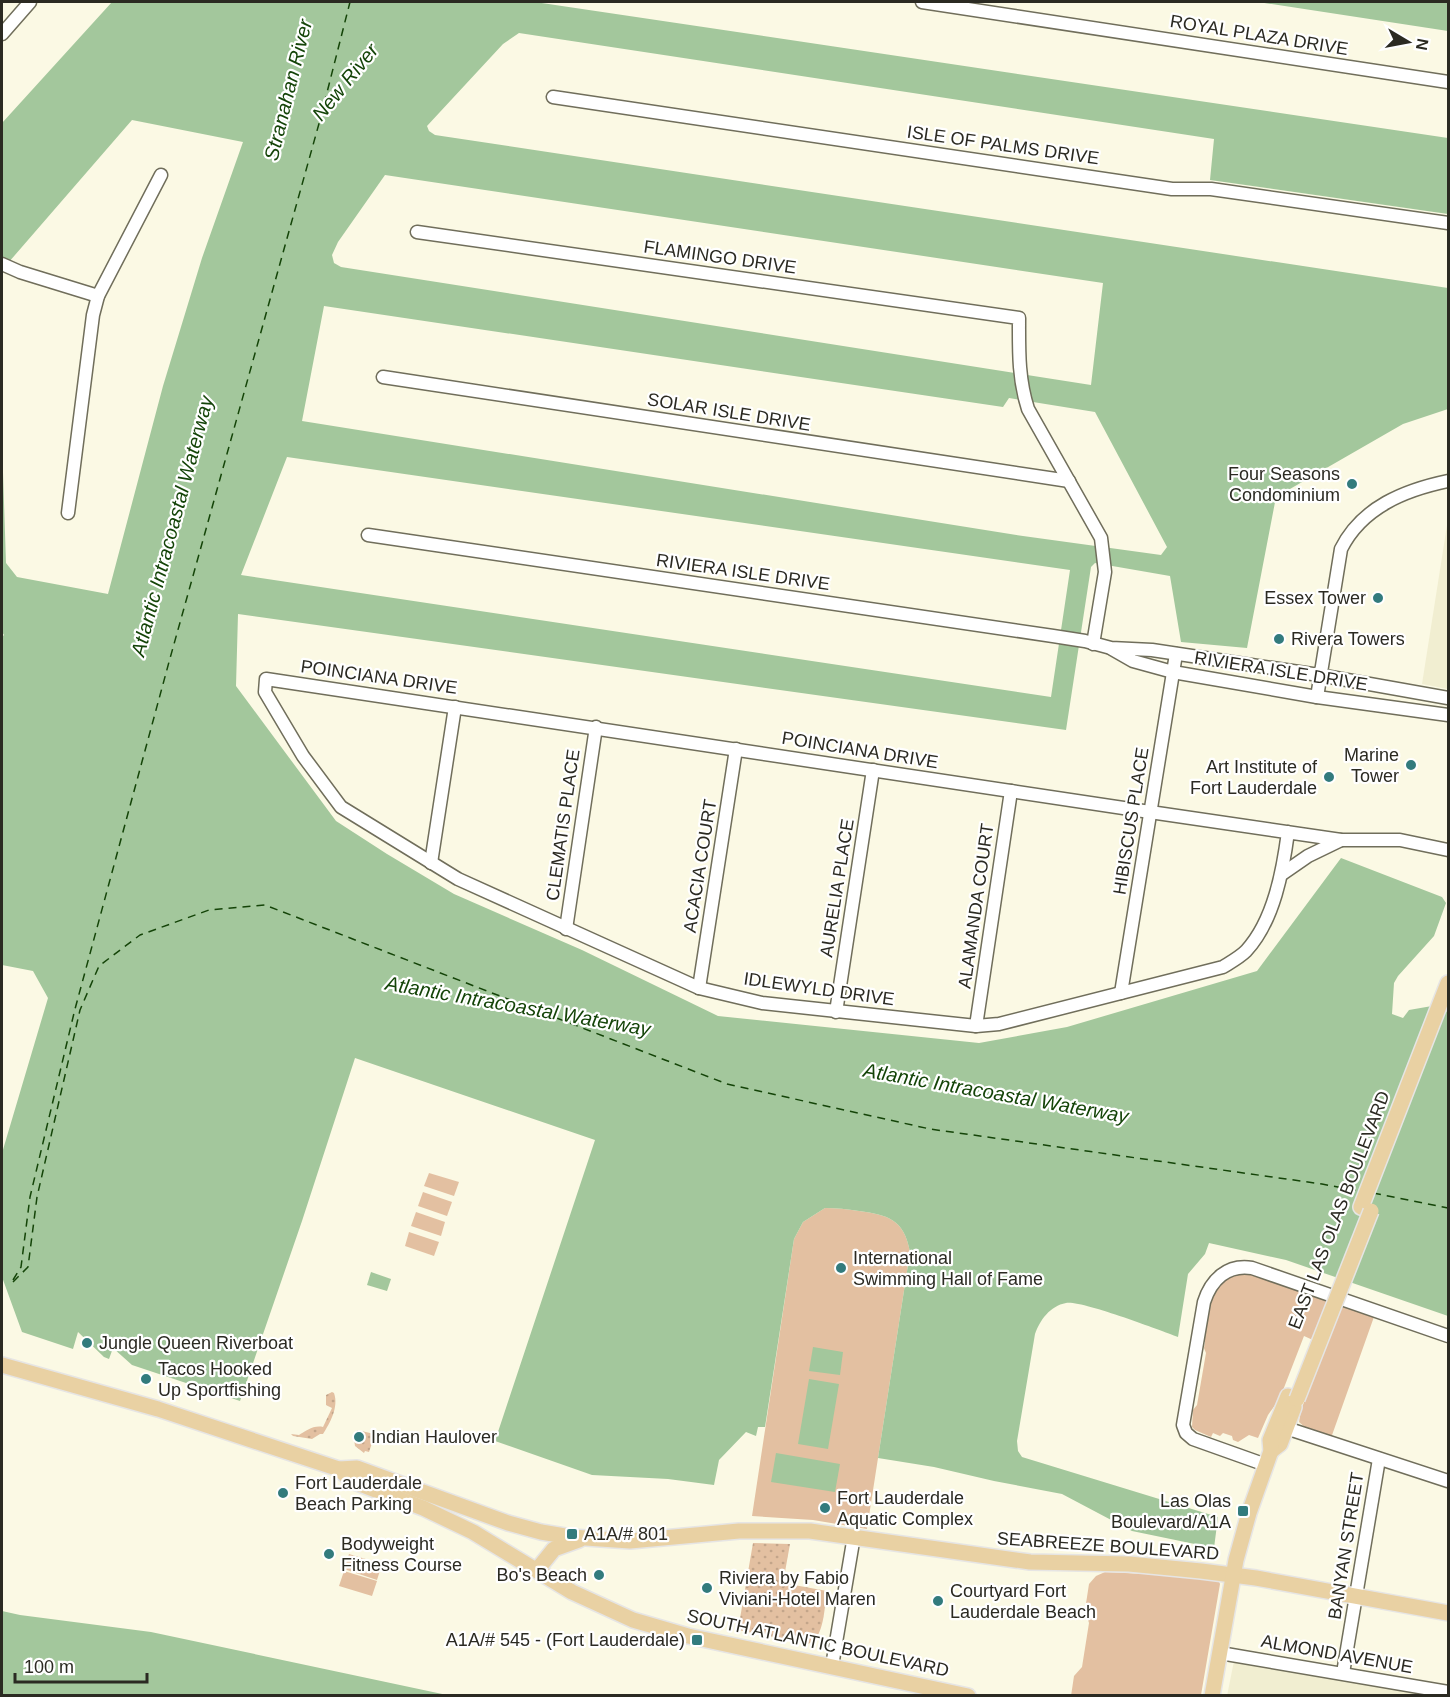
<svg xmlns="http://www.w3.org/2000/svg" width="1450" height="1697" viewBox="0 0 1450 1697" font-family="Arial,sans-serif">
<defs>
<pattern id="grass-dots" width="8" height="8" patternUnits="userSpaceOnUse" patternTransform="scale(1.5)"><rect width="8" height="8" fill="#e3c0a1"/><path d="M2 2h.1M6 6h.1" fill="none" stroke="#c3a58a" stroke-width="1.8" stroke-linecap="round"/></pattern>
</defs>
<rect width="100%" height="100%" fill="#fbf9e4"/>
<g fill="#f1eed1">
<path d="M1448 519V689L1422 684Z"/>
<path d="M1234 1661 1446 1696H1227Z"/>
</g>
<g fill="url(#grass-dots)">
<path d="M332 1392 334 1393C339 1407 330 1423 323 1434H320L312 1439 293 1436 291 1434 299 1435C306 1431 313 1425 323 1427L332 1408 326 1405V1395Z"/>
<path d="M357 1430 383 1436 382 1441 376 1444 372 1443 369 1452 365 1451 364 1453 355 1446 354 1439Z"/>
<path d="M753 1543 790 1544 783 1583 827 1591C824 1607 825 1638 808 1644L738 1630Z"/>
</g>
<g fill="#e3c0a1">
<path d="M429 1173 459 1182 454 1196 424 1186Z"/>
<path d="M423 1192 452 1202 447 1216 418 1206Z"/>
<path d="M825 1208C836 1208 847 1209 859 1211 888 1215 904 1219 910 1252L867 1529 813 1520 752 1516 794 1239 803 1222Z"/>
<path d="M416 1212 445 1222 441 1236 411 1226Z"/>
<path d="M409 1232 439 1242 434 1256 405 1246Z"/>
<path d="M1246 1272 1375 1314 1331 1438 1307 1429 1299 1422 1301 1410 1326 1346 1304 1336 1280 1398 1268 1415 1258 1438 1249 1435 1238 1442 1233 1440 1232 1436 1223 1433 1220 1436 1213 1433 1211 1437 1195 1430 1192 1427 1193 1410 1197 1405 1206 1353 1204 1348 1205 1342 1201 1341 1210 1295 1225 1277Z"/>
<path d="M349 1554 382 1564 377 1580 344 1569Z"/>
<path d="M344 1571 377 1581 372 1596 339 1586Z"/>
<path d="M1105 1572 1204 1577 1218 1579 1220 1584 1201 1695 1071 1696 1074 1676 1082 1667 1089 1623 1085 1610 1089 1584 1096 1576Z"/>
</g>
<g fill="#a3c79c" fill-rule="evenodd">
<path d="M112 2H535L1448 138V214L1210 180 1214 139 519 33 503 44 427 126 429 131 435 135 1448 288V409L1403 424 1276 497 1247 648 1181 642 1170 576 1095 563 1091 567 1066 730 238 614 236 686 336 821 387 854 454 894 582 950 718 1016 979 1043 1067 1027 1257 971 1341 858 1442 897 1446 903 1434 936 1398 976 1394 983 1392 1014 1403 1018 1409 1010 1432 1006 1448 1012V1316L1286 1260 1209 1243 1205 1254 1188 1274 1178 1337C1159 1330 1081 1300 1066 1303 1050 1306 1040 1320 1035 1334L1017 1441 1018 1451 1022 1457 1218 1517 1214 1548 1132 1531 1062 1494 994 1481 934 1467 878 1458 910 1252C904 1219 888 1215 859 1211 847 1209 836 1208 825 1208L803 1222 794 1239 765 1427H758L756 1436 746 1432 719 1460 714 1485 668 1479 592 1475 495 1441 595 1140 355 1058 302 1221 240 1401 132 1365 113 1348 109 1359 104 1357 78 1332 73 1349 22 1332 2 1277V1153L48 998 33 971 2 965V637L4 635 2 632V442L6 563 17 577 108 594 163 386 202 258 243 142 132 120 2 270V123ZM385 175 1103 283 1091 385 341 267 334 263 332 255 338 242ZM324 306 1003 407 1009 398 1095 412 1167 547 1161 555 1023 536 302 421ZM287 457 1070 570 1051 697 241 575Z"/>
<path d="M1258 2H1440L1448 3V31Z"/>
<path d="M371 1272 391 1279 387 1291 367 1285Z"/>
<path d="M813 1347 843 1352 840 1375 809 1371Z"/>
<path d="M809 1379 839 1384 828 1449 798 1444Z"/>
<path d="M776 1453 840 1464 835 1492 771 1482Z"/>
<path d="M2 1611 20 1615 151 1632 447 1695H2Z"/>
</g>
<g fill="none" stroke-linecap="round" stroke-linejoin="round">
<g stroke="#144408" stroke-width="1.5" stroke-dasharray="8 6" stroke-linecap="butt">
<path d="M1373 1193 1448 1208"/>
<path d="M13 1280 21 1267 30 1197 75 1009 169 662 320 120 350 2"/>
<path d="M13 1282 28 1267 37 1197 80 1010 99 966 140 935 209 910 265 905 727 1084 930 1129 1322 1184 1359 1191"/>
</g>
<defs>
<g id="minor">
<path d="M922 2 1448 82"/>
<path d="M2 34 30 2"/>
<path d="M553 97 1172 189H1211L1448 223"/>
<path d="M417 232 1019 318C1019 349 1018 378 1028 409L1101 538 1105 572 1093 644"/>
<path d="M2 264 20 272 98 296"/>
<path d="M383 377 1069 481"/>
<path d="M68 513 93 315 98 296 161 175"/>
<path d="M368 535 1053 636 1085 641 1111 648 1152 650 1319 675 1448 698"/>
<path d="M1112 649 1133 661 1173 672 1317 697 1448 715"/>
<path d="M1317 697 1341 549C1362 507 1405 490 1448 481"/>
<path d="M1288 832C1283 870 1274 921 1246 951 1240 957 1231 962 1223 967L999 1024 976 1026 762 1003 699 988 458 879 341 807 303 756 265 692 266 679 1150 812 1341 840H1400L1448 850"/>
<path d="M431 863 455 707"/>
<path d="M1282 874 1308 856 1341 840"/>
<path d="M566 929 596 727"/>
<path d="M699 988 736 749"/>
<path d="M1121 993 1176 654"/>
<path d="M836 1012 873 770"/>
<path d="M976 1026 1011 791"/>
<path d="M1286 1428 1448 1481"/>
<path d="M1266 1465 1193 1439 1186 1433 1183 1425 1204 1302C1211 1280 1227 1264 1252 1268L1448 1336"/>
<path d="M1220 1653 1448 1692"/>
<path d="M832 1666 854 1536"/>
<path d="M1343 1673 1379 1459"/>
</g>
<g id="major">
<path d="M1361 1207 1448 983"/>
<path d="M2 1365 158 1409 339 1469 357 1468 508 1523 541 1532 571 1537 630 1541 739 1531H810L1030 1562 1129 1564 1201 1571 1256 1578 1448 1613"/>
<path d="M1271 1451 1280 1444 1294 1407"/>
<path d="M339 1469 352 1481 423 1508 473 1532 572 1592 633 1620 688 1636 968 1696"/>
<path d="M537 1570 554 1549 579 1540"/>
<path d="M1212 1696 1236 1560 1249 1513 1271 1451 1270 1440 1288 1396"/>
</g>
</defs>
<use href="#minor" stroke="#706e5b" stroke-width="15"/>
<use href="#major" stroke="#e6e5e4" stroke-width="18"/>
<use href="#minor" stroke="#fff" stroke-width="12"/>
<use href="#major" stroke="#e9d1a3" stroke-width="15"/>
<defs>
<path id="major-bridge" d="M1297 1399 1371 1211"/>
</defs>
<use href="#major-bridge" stroke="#e6e5e4" stroke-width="18" stroke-linecap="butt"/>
<use href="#major-bridge" stroke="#e9d1a3" stroke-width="15"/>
</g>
<g fill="#327b7d" stroke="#fff" stroke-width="2">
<circle cx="1352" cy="484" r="6"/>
<circle cx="1378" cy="598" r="6"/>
<circle cx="1279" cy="639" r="6"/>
<circle cx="1411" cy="765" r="6"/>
<circle cx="1329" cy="777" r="6"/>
<circle cx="841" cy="1268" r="6"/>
<circle cx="87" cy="1343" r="6"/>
<circle cx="146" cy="1379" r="6"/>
<circle cx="359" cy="1437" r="6"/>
<circle cx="283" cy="1493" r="6"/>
<circle cx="825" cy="1508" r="6"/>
<rect x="1237" y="1505" width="12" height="12" rx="3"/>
<rect x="566" y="1528" width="12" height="12" rx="3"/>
<circle cx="329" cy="1554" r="6"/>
<circle cx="599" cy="1575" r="6"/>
<circle cx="707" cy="1588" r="6"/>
<circle cx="938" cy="1601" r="6"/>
<rect x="691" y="1634" width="12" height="12" rx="3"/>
</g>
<g text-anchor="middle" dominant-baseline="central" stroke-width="4.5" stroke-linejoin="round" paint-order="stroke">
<g font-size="18" fill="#2b2a22" stroke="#fff">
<text transform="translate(1259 35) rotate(9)">ROYAL PLAZA DRIVE</text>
<text transform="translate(1003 145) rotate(8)">ISLE OF PALMS DRIVE</text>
<text transform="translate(720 257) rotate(8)">FLAMINGO DRIVE</text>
<text transform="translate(729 412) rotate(9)">SOLAR ISLE DRIVE</text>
<text transform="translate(743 572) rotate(8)">RIVIERA ISLE DRIVE</text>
<text transform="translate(1281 671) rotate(9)">RIVIERA ISLE DRIVE</text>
<text transform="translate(379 677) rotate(8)">POINCIANA DRIVE</text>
<text transform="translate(860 750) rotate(9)">POINCIANA DRIVE</text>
<text transform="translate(1131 821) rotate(-81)">HIBISCUS PLACE</text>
<text transform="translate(563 825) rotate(-82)">CLEMATIS PLACE</text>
<text transform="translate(700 866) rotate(-81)">ACACIA COURT</text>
<text transform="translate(837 888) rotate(-81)">AURELIA PLACE</text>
<text transform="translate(976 906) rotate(-82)">ALAMANDA COURT</text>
<text transform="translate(819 989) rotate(8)">IDLEWYLD DRIVE</text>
<text transform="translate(1339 1210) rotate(-69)">EAST LAS OLAS BOULEVARD</text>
<text transform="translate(1108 1546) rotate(4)">SEABREEZE BOULEVARD</text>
<text transform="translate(1346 1546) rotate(-81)">BANYAN STREET</text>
<text transform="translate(818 1643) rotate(12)">SOUTH ATLANTIC BOULEVARD</text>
<text transform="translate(1337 1654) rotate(10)">ALMOND AVENUE</text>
</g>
<g font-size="18" fill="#2b2a22" stroke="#fff" text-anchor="start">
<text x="1340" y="474" text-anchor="end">Four Seasons<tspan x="1340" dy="21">Condominium</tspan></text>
<text x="1366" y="598" text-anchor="end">Essex Tower</text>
<text x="1291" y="639">Rivera Towers</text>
<text x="1399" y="755" text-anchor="end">Marine<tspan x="1399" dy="21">Tower</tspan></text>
<text x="1317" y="767" text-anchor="end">Art Institute of<tspan x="1317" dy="21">Fort Lauderdale</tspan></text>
<text x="853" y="1258">International<tspan x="853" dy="21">Swimming Hall of Fame</tspan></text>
<text x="99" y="1343">Jungle Queen Riverboat</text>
<text x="158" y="1369">Tacos Hooked<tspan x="158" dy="21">Up Sportfishing</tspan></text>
<text x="371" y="1437">Indian Haulover</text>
<text x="295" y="1483">Fort Lauderdale<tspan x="295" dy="21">Beach Parking</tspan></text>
<text x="837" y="1498">Fort Lauderdale<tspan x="837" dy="21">Aquatic Complex</tspan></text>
<text x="1231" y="1501" text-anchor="end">Las Olas<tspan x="1231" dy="21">Boulevard/A1A</tspan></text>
<text x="584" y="1534">A1A/# 801</text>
<text x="341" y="1544">Bodyweight<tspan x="341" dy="21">Fitness Course</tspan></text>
<text x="587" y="1575" text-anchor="end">Bo's Beach</text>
<text x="719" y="1578">Riviera by Fabio<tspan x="719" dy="21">Viviani-Hotel Maren</tspan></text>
<text x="950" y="1591">Courtyard Fort<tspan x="950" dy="21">Lauderdale Beach</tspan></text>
<text x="685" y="1640" text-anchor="end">A1A/# 545 - (Fort Lauderdale)</text>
</g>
<g font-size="20" font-style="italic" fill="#144408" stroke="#fff">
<text transform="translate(345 82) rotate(-51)">New River</text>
<text transform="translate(288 90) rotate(-76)">Stranahan River</text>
<text transform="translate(172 526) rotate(-75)">Atlantic Intracoastal Waterway</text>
<text transform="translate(518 1006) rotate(10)">Atlantic Intracoastal Waterway</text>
<text transform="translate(996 1093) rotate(10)">Atlantic Intracoastal Waterway</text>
</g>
</g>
<rect width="1450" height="1697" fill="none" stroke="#2b2a22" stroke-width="6"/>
<g transform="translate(1408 42) rotate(100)" stroke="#ffffff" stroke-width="4.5" paint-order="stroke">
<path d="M0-4.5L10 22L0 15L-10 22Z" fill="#2b2a22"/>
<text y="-9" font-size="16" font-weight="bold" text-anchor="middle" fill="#2b2a22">N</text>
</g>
<path d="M15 1673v9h132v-9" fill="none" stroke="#2b2a22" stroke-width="3"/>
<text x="24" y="1673" font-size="18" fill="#2b2a22" stroke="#ffffff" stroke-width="4.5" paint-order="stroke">100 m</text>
</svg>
